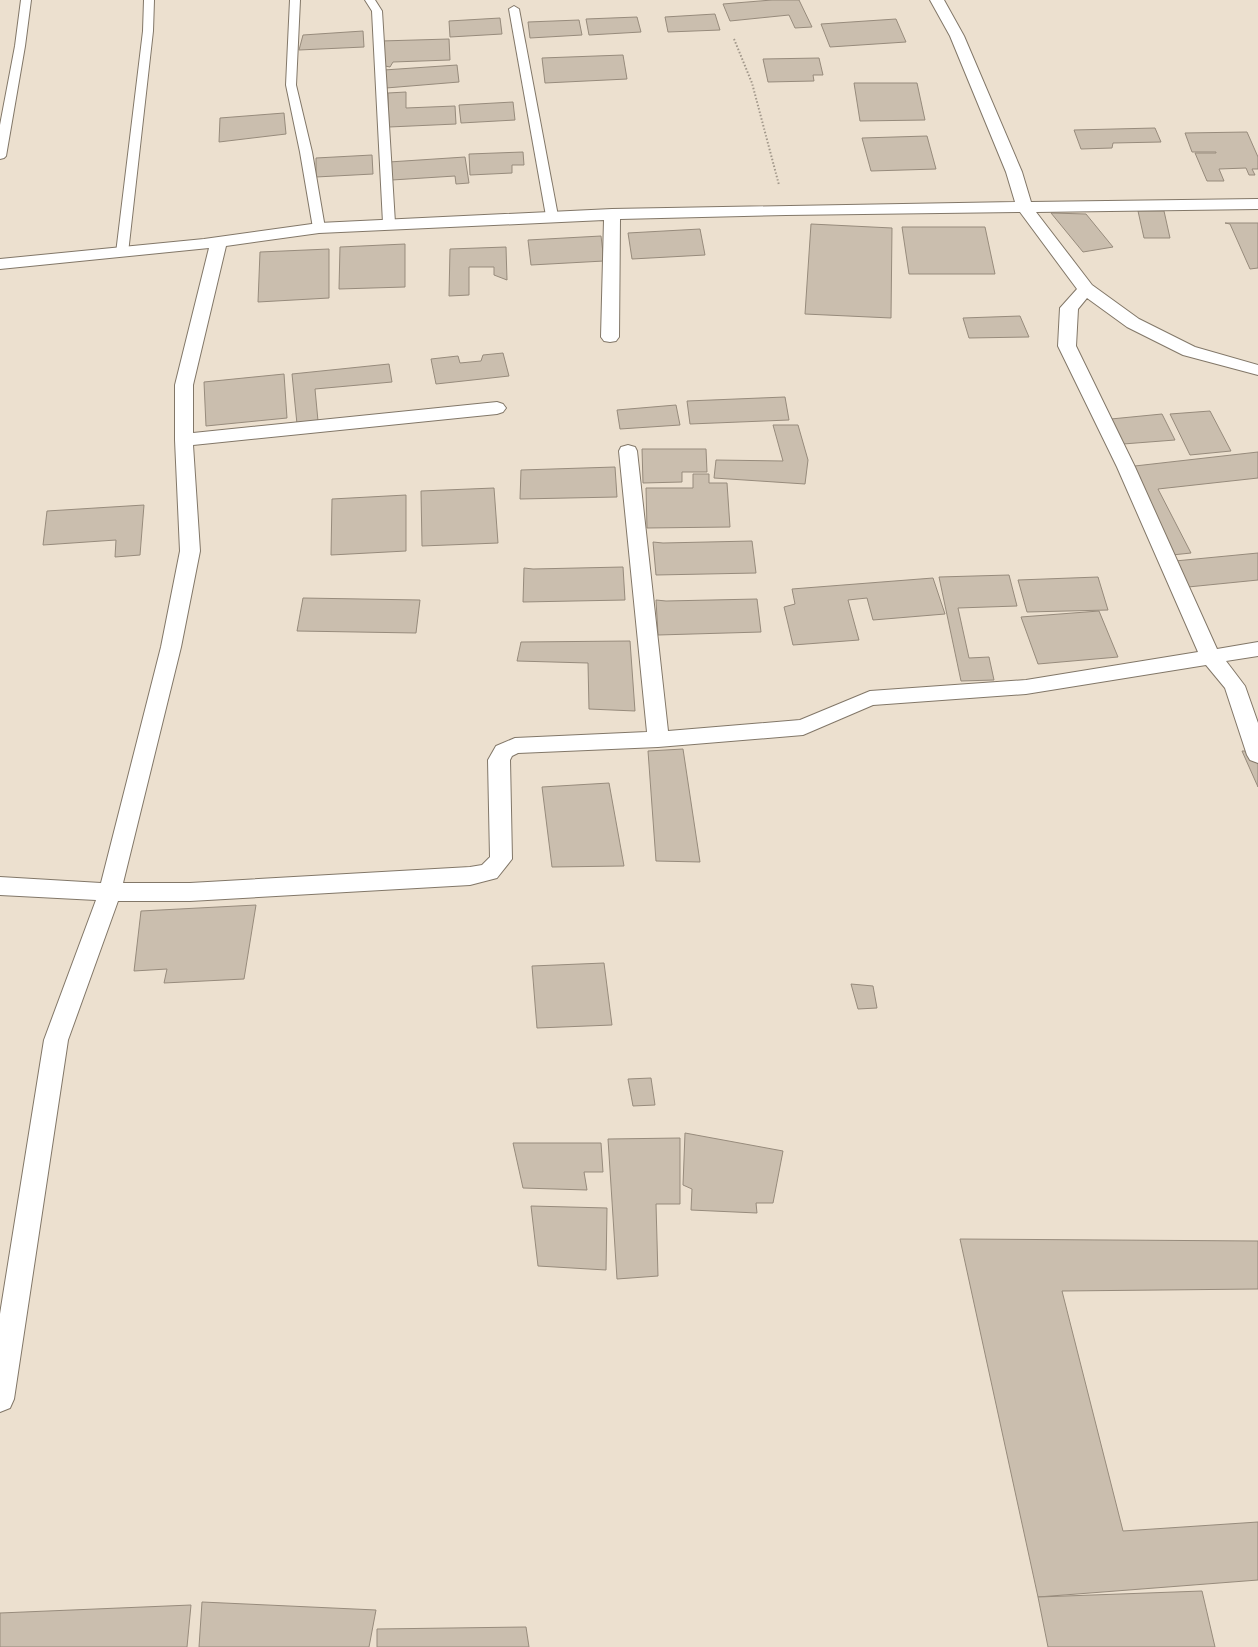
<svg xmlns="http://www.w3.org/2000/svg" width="1258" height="1647" viewBox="0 0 1258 1647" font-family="Helvetica,sans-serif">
<rect width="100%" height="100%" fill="#ece0cf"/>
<g fill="#cabeae" stroke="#978b7c">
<path d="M772 0H799L812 27 795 28 789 15 730 21 723 4Z"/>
<path d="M715 14 720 30 668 32 665 17Z"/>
<path d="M637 17 641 32 589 35 586 19Z"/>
<path d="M500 18 502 34 450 37 449 21Z"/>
<path d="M896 19 906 42 830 47 821 24Z"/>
<path d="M579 20 582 35 530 38 528 22Z"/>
<path d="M363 31 364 47 299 50 303 35Z"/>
<path d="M449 39 450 60 393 62 390 67 380 65 381 41Z"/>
<path d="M623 55 627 79 545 83 542 58Z"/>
<path d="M819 58 823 75H813L814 81 768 82 763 59Z"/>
<path d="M457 65 459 82 386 88 384 70Z"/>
<path d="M854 83H917L925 120 860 121Z"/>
<path d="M406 92V108L455 106 456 124 389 127 388 93Z"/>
<path d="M513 102 515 120 461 123 459 105Z"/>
<path d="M284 113 286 134 219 142 220 118Z"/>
<path d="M1155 128 1161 142 1113 143 1112 148 1081 149 1074 130Z"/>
<path d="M1247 132 1258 157V169H1252L1255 175H1249L1246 168 1219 169 1224 181H1207L1195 153H1216V152H1192L1185 133Z"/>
<path d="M927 136 936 169 871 171 862 138Z"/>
<path d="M523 152 524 165H512V173L470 175 469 154Z"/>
<path d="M372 155 373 174 316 177V158Z"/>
<path d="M465 157 469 183 456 184 455 176 392 180 389 162Z"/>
<path d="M1138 211H1164L1170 238H1144Z"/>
<path d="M1051 213 1086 214 1113 247 1083 252Z"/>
<path d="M1225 223H1258V268L1250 269 1230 224Z"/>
<path d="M811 224 892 228 891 318 805 314Z"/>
<path d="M902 227H985L995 274H909Z"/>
<path d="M700 229 705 255 632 259 628 233Z"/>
<path d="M601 236 604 261 531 265 528 240Z"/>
<path d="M405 244V287L339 289 340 247Z"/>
<path d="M506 247 507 280 494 275V267H469V295L449 296 450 249Z"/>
<path d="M329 249V298L258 302 260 252Z"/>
<path d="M1020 316 1029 337 969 338 963 318Z"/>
<path d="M503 353 509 376 436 384 431 359 458 356 460 363 481 361 483 355Z"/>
<path d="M389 364 392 382 315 389 318 421 297 424 292 374Z"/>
<path d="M284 374 287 418 206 426 204 382Z"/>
<path d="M785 397 789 420 690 424 687 401Z"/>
<path d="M676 405 680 425 620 429 617 410Z"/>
<path d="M1210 411 1231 451 1190 455 1170 414Z"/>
<path d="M1162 414 1175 440 1123 444 1111 419Z"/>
<path d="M773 425H798L808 460 805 484 714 478 716 460 783 461Z"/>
<path d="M642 449H706L707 472H682V482L643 483Z"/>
<path d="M1258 452V478L1158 489 1191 553 1172 555 1126 467Z"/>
<path d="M615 467 617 497 520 499 521 470Z"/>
<path d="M693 474H709V483H727L730 527 647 528 646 488H693Z"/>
<path d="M494 488 498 543 422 546 421 491Z"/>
<path d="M406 495V551L331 555 332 499Z"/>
<path d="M144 505 140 555 115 557 116 540 43 545 47 511Z"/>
<path d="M752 541 756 573 656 575 653 542 663 543Z"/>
<path d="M1258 553V580L1188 587 1175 561Z"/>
<path d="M623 567 625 600 523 602 524 568 533 569Z"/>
<path d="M1009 575 1017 606 958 608 969 658 989 657 994 680 961 681 939 577Z"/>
<path d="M1098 577 1108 610 1027 612 1018 580Z"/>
<path d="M933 578 945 614 873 620 867 598 848 600 859 640 793 645 784 607 795 604 792 589Z"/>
<path d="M303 598 420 600 416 633 297 631Z"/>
<path d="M757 599 761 632 658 635 656 600 666 601Z"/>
<path d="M1099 611 1118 657 1038 664 1021 617Z"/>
<path d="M630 641 635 711 589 709 588 663 517 661 521 642Z"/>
<path d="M683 749 700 862 656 861 648 751Z"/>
<path d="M1242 751H1258V787Z"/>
<path d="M609 783 624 866 552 867 542 787Z"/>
<path d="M256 905 244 979 164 983 167 969 134 971 141 911Z"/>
<path d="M604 963 612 1025 537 1028 532 966Z"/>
<path d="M851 984 873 986 877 1008 858 1009Z"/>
<path d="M651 1078 655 1105 633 1106 628 1079Z"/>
<path d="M685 1133 783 1151 773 1203H756L757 1213 691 1210 692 1189 683 1185Z"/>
<path d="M680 1138V1204H656L658 1276 617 1279 608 1139Z"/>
<path d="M513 1143H601L603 1172H584L587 1190 523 1188Z"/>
<path d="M531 1206 607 1208 606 1270 538 1266Z"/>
<path d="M960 1239 1258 1241V1289L1062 1291 1123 1531 1258 1522V1580L1038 1597Z"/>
<path d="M1202 1591 1215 1647H1048L1038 1597Z"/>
<path d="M202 1602 376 1610 369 1647H199Z"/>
<path d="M191 1605 187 1647H0V1613Z"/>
<path d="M526 1627 529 1647H377V1629Z"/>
</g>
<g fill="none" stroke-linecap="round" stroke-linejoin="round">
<defs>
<g id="lane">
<path d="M21 0H31L25 46 6 156 4 158 0 159V125L15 46Z"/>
<path d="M144 0H154L153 31 128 253 126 256H118L116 253 143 31Z"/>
<path d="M290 0H300L296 85 312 152 325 228 323 231H315L313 228 300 152 286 85Z"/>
<path d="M365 0H375L382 11 395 223 393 226H385L383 223 372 11Z"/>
<path d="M514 6 519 9 558 216 556 219H548L546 216 509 9Z"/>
</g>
<path id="street" d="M930 0H944L964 36 1022 172 1031 202 1258 199V209L1036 212 1092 285 1139 319 1195 347 1258 365V375L1183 355 1127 327 1087 298 1078 309 1076 346 1135 467 1217 649 1258 642V656L1226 661 1245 686 1258 723V763L1250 760 1247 755 1225 688 1206 665 1026 694 873 705 803 735 658 747 518 753 512 756 510 760 512 859 497 878 470 885 190 901H118L68 1040 14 1399 10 1408 0 1412V1314L44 1040 96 900 0 895V877L101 883 161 647 180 551 175 440V385L209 248 0 269V259L204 239 319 223 612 209 1015 202 1006 172 950 36ZM1020 212 1077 289 1060 308 1058 346 1117 467 1198 652 1026 680 870 691 800 720 668 731 637 451 635 447 628 445 621 447 619 451 647 732 515 738 496 746 488 760 490 857 482 865 470 867 190 883H123L181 647 200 551 193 445 497 414 503 412 506 408 503 404 497 402 193 433V385L226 246 319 233 604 220 601 337 604 341 610 342 616 341 619 337 620 219 786 215Z"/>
</defs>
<use href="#lane" stroke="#827768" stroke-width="2"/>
<use href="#street" stroke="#827768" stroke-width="2"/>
<path stroke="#a2988b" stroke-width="2" stroke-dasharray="1.5 2" stroke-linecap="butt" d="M734 39 752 83 779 185"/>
<use href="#lane" fill="#fff" fill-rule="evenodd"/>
<use href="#street" fill="#fff" fill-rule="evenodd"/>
</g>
</svg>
